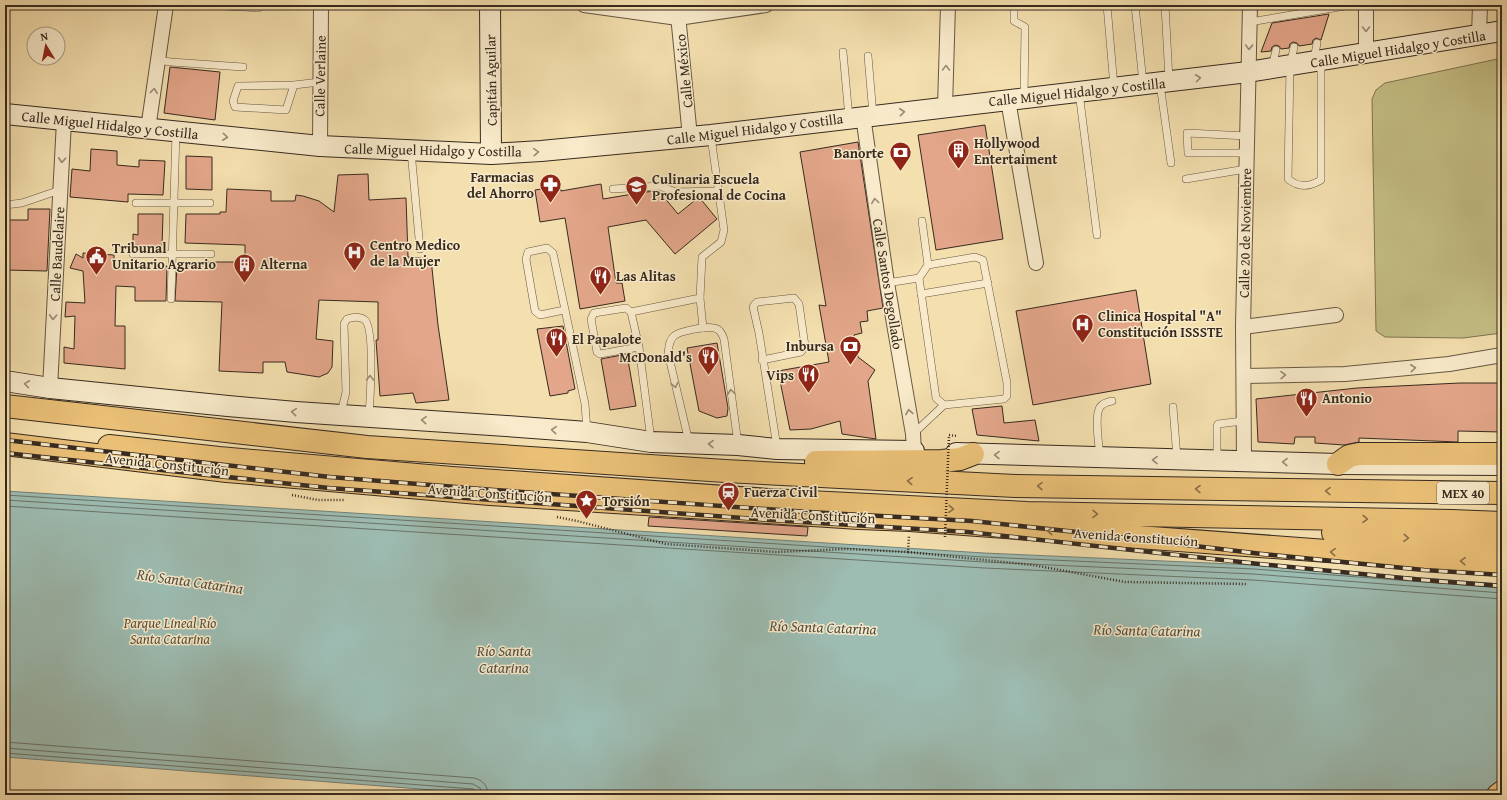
<svg xmlns="http://www.w3.org/2000/svg" width="1507" height="800" viewBox="0 0 1507 800" font-family="'Gentium Book Plus',serif">
<rect width="100%" height="100%" fill="#f4dfae"/>
<filter id="stains"><feTurbulence type="fractalNoise" baseFrequency=".005" numOctaves="4"/><feColorMatrix values="0 0 0 0 .2 0 0 0 0 .09 0 0 0 0 .02 0 0 0 .5 -.17"/></filter>
<radialGradient id="worn" r=".72"><stop offset=".6" stop-color="#630" stop-opacity="0"/><stop offset="1" stop-color="#630" stop-opacity=".3"/></radialGradient>
<path fill="#c4bf85" stroke="#7e7452" d="M1502 58V333L1463 338 1385 337 1376 331 1372 99 1376 90 1385 83Z"/>
<path fill="#9dbcb2" stroke="#748277" d="M5 491 984 553 1254 565 1502 584V795H498L5 757Z"/>
<g fill="none" stroke-linecap="round" stroke-linejoin="round">
<g stroke="#6a7368" stroke-width="1">
<path d="M5 495 984 557 1254 569 1502 588"/>
<path d="M5 500 984 562 1253 574 1502 593"/>
<path d="M5 506 984 568 1253 580 1502 599"/>
<path d="M5 742 474 778C483 780 488 786 488 795"/>
<path d="M5 748 473 784 480 788 482 795"/>
<path d="M5 753 473 789 476 791 477 795"/>
</g>
</g>
<g fill="#e3a68a" stroke="#372a1f">
<path d="M1329 14 1321 40 1316 38 1313 40 1312 44 1299 46 1297 43 1293 42 1290 44 1289 48 1281 49 1279 46 1275 45 1272 47 1271 51 1261 52 1272 23Z"/>
<path d="M170 67 220 72 215 120 164 113Z"/>
<path d="M985 125 1003 239 936 250 918 135Z"/>
<path d="M858 142 883 308 867 311 868 321 860 322 862 333 854 335 858 357 875 370 868 381 876 439 842 434 840 421 811 429 790 430 778 371 829 362 819 305 826 306 800 152Z"/>
<path d="M91 149 117 151V165L139 167V160L165 161 163 195 128 194V202L70 197 72 169 90 171Z"/>
<path d="M186 156 212 157V190L186 189Z"/>
<path d="M368 174 369 200 406 198 408 257 431 259 438 325 449 400 416 403 413 393 380 396 376 340H378V302L319 300 316 339 333 341 332 367 328 373 319 377 287 372 285 362H263V373L219 371 222 302 175 301 177 266H202V262H245V245L185 243 186 214H220V212H226L227 189 271 191V201H295L296 195 303 196 319 201 334 212 338 175Z"/>
<path d="M601 184 603 199 645 192 659 191 678 214 699 197 717 219 675 254 646 220 608 227 616 283H622L625 301 580 309 565 218 540 222 535 190 560 186 561 191Z"/>
<path d="M28 209H50L47 271 5 270V220H28Z"/>
<path d="M138 214H163L162 247 133 245V234L138 235Z"/>
<path d="M83 253 114 255V267L135 269V265L167 266 166 301H135V287L116 286 115 326H125V369L64 363V347L74 349 75 316 65 317 66 302 85 303 83 271 70 268 76 254 83 258Z"/>
<path d="M1136 290 1151 384 1033 405 1016 311Z"/>
<path d="M563 326 575 389 568 391V393L550 396 537 329Z"/>
<path d="M717 343 728 408 727 416 717 418 699 411 687 348Z"/>
<path d="M627 354 636 406 610 410 601 359Z"/>
<path d="M1460 383H1502V432L1458 431V442L1359 438V442L1344 445 1315 443V437H1295L1294 444 1258 442 1256 399 1357 388Z"/>
<path d="M1002 406 1004 423 1035 420 1039 441 977 435 972 409Z"/>
<path d="M649 517 808 527 807 536 648 526Z"/>
</g>
<g fill="none" stroke-linecap="round" stroke-linejoin="round">
<defs>
<g id="lane">
<path d="M205 5 259 8 260 5"/>
<path d="M1014 5V21L1025 27 1024 98"/>
<path d="M1107 5 1114 87"/>
<path d="M1135 5 1143 83"/>
<path d="M1165 5 1169 80"/>
<path d="M1250 22 1351 5"/>
<path d="M1294 47 1290 66 1288 179C1299 188 1309 187 1321 180V61"/>
<path d="M843 52 849 118"/>
<path d="M868 56 873 115"/>
<path d="M158 60 171 62 243 67"/>
<path d="M1314 60 1317 43"/>
<path d="M1272 67 1276 50"/>
<path d="M1160 84 1171 163"/>
<path d="M294 85 286 110 235 107 233 101 238 86 294 85 320 82"/>
<path d="M1079 92 1097 235"/>
<path d="M411 151 420 249"/>
<path d="M1247 153H1188L1187 133 1247 136"/>
<path d="M1186 179 1246 169"/>
<path d="M613 189 659 186 676 192 719 191"/>
<path d="M136 203H210"/>
<path d="M5 205 22 203 60 190"/>
<path d="M922 221 928 265 919 278 936 398 944 405 1004 399 1007 396V383L983 260 975 257 928 265"/>
<path d="M133 254H211"/>
<path d="M887 283 919 278"/>
<path d="M921 294 988 283"/>
<path d="M700 298 703 328"/>
<path d="M171 299 176 132"/>
<path d="M564 310 540 315 535 311 526 259 528 252 547 248 553 253 585 404 587 431"/>
<path d="M631 312 700 298 702 257 721 242 724 230 711 137"/>
<path d="M639 347 600 354 597 352 591 319 594 313 626 308 631 312 639 347 651 440"/>
<path d="M762 360 801 352 805 346 799 304 794 298 757 302 755 304 753 307 759 333 777 447"/>
<path d="M1173 407 1177 458"/>
<path d="M341 413 346 392 344 324 347 319C353 317 360 316 365 320 375 330 370 400 369 416"/>
<path d="M913 434 944 405"/>
<path d="M689 442 668 353C669 347 669 340 674 336 679 331 707 326 714 328 720 329 722 334 724 339L738 444"/>
<path d="M1100 456C1099 445 1094 416 1100 407 1103 403 1107 402 1112 401"/>
<path d="M1217 459V426L1218 424 1243 421"/>
</g>
<g id="street">
<path d="M584 5 678 18 766 5"/>
<path d="M677 5 690 137"/>
<path d="M1479 35 1480 5"/>
<path d="M1366 54V5"/>
<path d="M1008 100 1036 263"/>
<path d="M945 107 948 5"/>
<path d="M863 116 887 283 913 434 914 451"/>
<path d="M148 129 166 5"/>
<path d="M320 146 321 5"/>
<path d="M1243 327 1336 315"/>
<path d="M1244 376 1345 374 1449 364 1502 355"/>
<path d="M50 388 64 121"/>
<path d="M1244 462 1243 327 1250 5"/>
</g>
<g id="secondary">
<path d="M490 5 491 154"/>
<path d="M5 114 320 146 491 154 541 151 711 135 1248 72 1502 31"/>
<path d="M5 381 50 388 228 406 296 412 506 426 587 432 651 442 738 445 777 449 914 451"/>
<path d="M956 453 1338 464 1502 465"/>
</g>
<g id="primary">
<path d="M109 446 219 458 452 478 769 500 1027 513 1452 521 1502 523"/>
<path d="M1338 464 1349 456 1359 454H1502"/>
<path d="M1333 533 1502 544"/>
</g>
<g id="highway">
<path d="M5 406 367 447 725 471 1015 486 1502 493"/>
<path d="M5 444 227 471 490 494 859 518 910 520 1502 564"/>
<path d="M816 462 942 461 960 459 973 454"/>
<path d="M1498 795 1502 792"/>
</g>
</defs>
<use href="#lane" stroke="#665743" stroke-width="8"/>
<use href="#street" stroke="#665743" stroke-width="16"/>
<use href="#secondary" stroke="#372a1f" stroke-width="22"/>
<use href="#primary" stroke="#372a1f" stroke-width="24"/>
<use href="#highway" stroke="#372a1f" stroke-width="24"/>
<g stroke="#372a1f" stroke-width="2.5" stroke-dasharray="1 2" stroke-linecap="butt">
<path d="M949 435 957 436"/>
<path d="M292 495 318 500H345"/>
<path d="M557 517 577 521 666 544 776 552 847 549 908 552 909 536"/>
<path d="M908 552 1033 565 1125 582 1247 584"/>
</g>
<use href="#lane" stroke="#f8eaca" stroke-width="7"/>
<use href="#street" stroke="#f8eaca" stroke-width="14"/>
<use href="#secondary" stroke="#f8eaca" stroke-width="20"/>
<use href="#primary" stroke="#eac077" stroke-width="22"/>
<use href="#highway" stroke="#eac077" stroke-width="22"/>
<defs>
<g id="rail">
<path d="M5 440 330 477 494 490 808 512 972 521 1086 533 1262 554 1424 570 1502 575"/>
<path d="M5 453 329 488 770 520 968 532 1259 564 1423 580 1502 586"/>
</g>
</defs>
<use href="#rail" stroke="#372a1f" stroke-width="4.5"/>
<use href="#rail" stroke="#f8eaca" stroke-width="3" stroke-dasharray="9" stroke-linecap="butt"/>
<path stroke="#372a1f" stroke-width="2.5" stroke-dasharray="1 2" stroke-linecap="butt" d="M945 537 949 435"/>
</g>
<defs><path id="oneway-chevron" d="M-2-3.5L2.5 0L-2 3.5" fill="none" stroke-width="1.6" stroke-linecap="round" stroke-linejoin="round"/></defs>
<g stroke="#988a74">
<use href="#oneway-chevron" transform="translate(1366 29) rotate(90)"/>
<use href="#oneway-chevron" transform="translate(1249 47) rotate(92)"/>
<use href="#oneway-chevron" transform="translate(946 68) rotate(-89)"/>
<use href="#oneway-chevron" transform="translate(1198 78) rotate(-7)"/>
<use href="#oneway-chevron" transform="translate(154 91) rotate(-82)"/>
<use href="#oneway-chevron" transform="translate(902 112) rotate(-6)"/>
<use href="#oneway-chevron" transform="translate(225 137) rotate(6)"/>
<use href="#oneway-chevron" transform="translate(536 152) rotate(-4)"/>
<use href="#oneway-chevron" transform="translate(62 160) rotate(93)"/>
<use href="#oneway-chevron" transform="translate(875 201) rotate(-98)"/>
<use href="#oneway-chevron" transform="translate(53 317) rotate(93)"/>
<use href="#oneway-chevron" transform="translate(1413 368) rotate(-6)"/>
<use href="#oneway-chevron" transform="translate(1283 375) rotate(-1)"/>
<use href="#oneway-chevron" transform="translate(370 378) rotate(-90)"/>
<use href="#oneway-chevron" transform="translate(27 384) rotate(-172)"/>
<use href="#oneway-chevron" transform="translate(675 385) rotate(77)"/>
<use href="#oneway-chevron" transform="translate(731 392) rotate(-97)"/>
<use href="#oneway-chevron" transform="translate(294 412) rotate(-175)"/>
<use href="#oneway-chevron" transform="translate(909 412) rotate(-100)"/>
<use href="#oneway-chevron" transform="translate(424 420) rotate(-176)"/>
<use href="#oneway-chevron" transform="translate(554 430) rotate(-175)"/>
<use href="#oneway-chevron" transform="translate(711 444) rotate(-179)"/>
<use href="#oneway-chevron" transform="translate(997 455) rotate(-178)"/>
<use href="#oneway-chevron" transform="translate(1155 460) rotate(-179)"/>
<use href="#oneway-chevron" transform="translate(1285 462) rotate(-178)"/>
</g>
<g stroke="#886e47">
<use href="#oneway-chevron" transform="translate(910 481) rotate(-177)"/>
<use href="#oneway-chevron" transform="translate(1040 486) rotate(-179)"/>
<use href="#oneway-chevron" transform="translate(1198 489) rotate(-179)"/>
<use href="#oneway-chevron" transform="translate(1328 491) rotate(-179)"/>
<use href="#oneway-chevron" transform="translate(951 509) rotate(3)"/>
<use href="#oneway-chevron" transform="translate(1095 514) rotate(1)"/>
<use href="#oneway-chevron" transform="translate(1365 519) rotate(1)"/>
<use href="#oneway-chevron" transform="translate(1050 531) rotate(-176)"/>
<use href="#oneway-chevron" transform="translate(1406 538) rotate(4)"/>
<use href="#oneway-chevron" transform="translate(1333 552) rotate(-176)"/>
<use href="#oneway-chevron" transform="translate(1463 561) rotate(-176)"/>
</g>
<defs>
<symbol id="building-pin" viewBox="-11 -11 22 30"><path d="M0 17L-7.5 6A9.5 9.5 0 1 1 7.5 6Z" fill="#8f2418" stroke="#f8eaca"/><path d="M-4-6H4V6H1V3H-1V6H-4ZM-2.5-4.3h1.7v1.8h-1.7ZM.8-4.3h1.7v1.8H.8ZM-2.5-1h1.7V.8h-1.7ZM.8-1h1.7V.8H.8Z" fill="#fff"/></symbol>
<symbol id="bank-pin" viewBox="-11 -11 22 30"><path d="M0 17L-7.5 6A9.5 9.5 0 1 1 7.5 6Z" fill="#8f2418" stroke="#f8eaca"/><path d="M-6-4H6V4H-6ZM0-2.3a2.3 2.3 0 1 0 0 4.6a2.3 2.3 0 1 0 0-4.6Z" fill="#fff"/></symbol>
<symbol id="pharmacy-pin" viewBox="-11 -11 22 30"><path d="M0 17L-7.5 6A9.5 9.5 0 1 1 7.5 6Z" fill="#8f2418" stroke="#f8eaca"/><path d="M-2-6h4v4h4v4h-4v4h-4v-4h-4v-4h4Z" fill="#fff"/></symbol>
<symbol id="school-pin" viewBox="-11 -11 22 30"><path d="M0 17L-7.5 6A9.5 9.5 0 1 1 7.5 6Z" fill="#8f2418" stroke="#f8eaca"/><path d="M0-5L7-2L0 1L-7-2ZM-4 1L0 2.5L4 1V4Q0 6-4 4Z" fill="#fff"/></symbol>
<symbol id="hospital-pin" viewBox="-11 -11 22 30"><path d="M0 17L-7.5 6A9.5 9.5 0 1 1 7.5 6Z" fill="#8f2418" stroke="#f8eaca"/><path d="M-5-5h3v3.5h4V-5h3V5h-3V1.5h-4V5h-3Z" fill="#fff"/></symbol>
<symbol id="civic-pin" viewBox="-11 -11 22 30"><path d="M0 17L-7.5 6A9.5 9.5 0 1 1 7.5 6Z" fill="#8f2418" stroke="#f8eaca"/><path d="M-.6-6.5H3V-4.5H.6V-3L4-1V1h2V6H-6V1h2V-1L-.6-3ZM-1.2 2.5V6h2.4V2.5Z" fill="#fff"/></symbol>
<symbol id="restaurant-pin" viewBox="-11 -11 22 30"><path d="M0 17L-7.5 6A9.5 9.5 0 1 1 7.5 6Z" fill="#8f2418" stroke="#f8eaca"/><path d="M-5-6h1v4h1v-4h1v4h1v-4h1v5L-1.5 .5V6h-2V.5L-5-1ZM5-6V6H3V1.5H1.5Q1.5-4 5-6Z" fill="#fff"/></symbol>
<symbol id="station-pin" viewBox="-11 -11 22 30"><path d="M0 17L-7.5 6A9.5 9.5 0 1 1 7.5 6Z" fill="#8f2418" stroke="#f8eaca"/><path d="M-3-6H3Q5-6 5-4V2Q5 4 3 4L4.5 6H3L1.5 4h-3L-3 6H-4.5L-3 4Q-5 4-5 2V-4Q-5-6-3-6ZM-3.5-4v3h7v-3ZM-3.5 1v1.5H-2V1ZM2 1v1.5H3.5V1Z" fill="#fff"/></symbol>
<symbol id="sight-pin" viewBox="-11 -11 22 30"><path d="M0 17L-7.5 6A9.5 9.5 0 1 1 7.5 6Z" fill="#8f2418" stroke="#f8eaca"/><path d="M0-6L1.8-2.2L6-1.7L2.9 1.2L3.7 5.4L0 3.3L-3.7 5.4L-2.9 1.2L-6-1.7L-1.8-2.2Z" fill="#fff"/></symbol>
</defs>
<g fill-rule="evenodd">
<use href="#building-pin" x="946" y="138" width="25" height="34"/>
<use href="#bank-pin" x="888" y="140" width="25" height="34"/>
<use href="#pharmacy-pin" x="538" y="172" width="25" height="34"/>
<use href="#school-pin" x="624" y="174" width="25" height="34"/>
<use href="#hospital-pin" x="342" y="240" width="25" height="34"/>
<use href="#civic-pin" x="84" y="244" width="25" height="34"/>
<use href="#building-pin" x="232" y="252" width="25" height="34"/>
<use href="#restaurant-pin" x="588" y="264" width="25" height="34"/>
<use href="#hospital-pin" x="1070" y="312" width="25" height="34"/>
<use href="#restaurant-pin" x="544" y="326" width="25" height="34"/>
<use href="#bank-pin" x="838" y="334" width="25" height="34"/>
<use href="#restaurant-pin" x="696" y="344" width="25" height="34"/>
<use href="#restaurant-pin" x="796" y="362" width="25" height="34"/>
<use href="#restaurant-pin" x="1294" y="386" width="25" height="34"/>
<use href="#station-pin" x="716" y="480" width="25" height="34"/>
<use href="#sight-pin" x="574" y="488" width="25" height="34"/>
</g>
<g text-anchor="middle" dominant-baseline="central" stroke-width="3" stroke-linejoin="round" paint-order="stroke">
<rect fill="#f8eaca" stroke="#716452" stroke-width="1" x="1437" y="482" width="52" height="22" rx="3"/>
<g font-size="13" font-weight="bold" fill="#372a1f">
<text x="1463" y="493">MEX 40</text>
</g>
<g font-size="14" fill="#372a1f" stroke="#f8eaca">
<text transform="translate(1398 49) rotate(-9)">Calle Miguel Hidalgo y Costilla</text>
<text transform="translate(684 71) rotate(-96)">Calle México</text>
<text transform="translate(320 76) rotate(-89)">Calle Verlaine</text>
<text transform="translate(491 80) rotate(-91)">Capitán Aguilar</text>
<text transform="translate(1077 92) rotate(-6)">Calle Miguel Hidalgo y Costilla</text>
<text transform="translate(110 125) rotate(6)">Calle Miguel Hidalgo y Costilla</text>
<text transform="translate(755 129) rotate(-7)">Calle Miguel Hidalgo y Costilla</text>
<text transform="translate(433 150) rotate(1)">Calle Miguel Hidalgo y Costilla</text>
<text transform="translate(1245 233) rotate(-89)">Calle 20 de Noviembre</text>
<text transform="translate(57 254) rotate(-87)">Calle Baudelaire</text>
<text transform="translate(888 284) rotate(81)">Calle Santos Degollado</text>
<text transform="translate(167 464) rotate(6)">Avenida Constitución</text>
<text transform="translate(490 493) rotate(4)">Avenida Constitución</text>
<text transform="translate(813 515) rotate(3)">Avenida Constitución</text>
<text transform="translate(1136 537) rotate(4)">Avenida Constitución</text>
</g>
<g font-size="14" font-weight="bold" fill="#372a1f" stroke="#f8eaca" text-anchor="start">
<text x="974" y="143">Hollywood<tspan x="974" dy="16">Entertaiment</tspan></text>
<text x="884" y="153" text-anchor="end">Banorte</text>
<text x="534" y="177" text-anchor="end">Farmacias<tspan x="534" dy="16">del Ahorro</tspan></text>
<text x="652" y="179">Culinaria Escuela<tspan x="652" dy="16">Profesional de Cocina</tspan></text>
<text x="370" y="245">Centro Medico<tspan x="370" dy="16">de la Mujer</tspan></text>
<text x="112" y="248">Tribunal<tspan x="112" dy="16">Unitario Agrario</tspan></text>
<text x="260" y="264">Alterna</text>
<text x="616" y="276">Las Alitas</text>
<text x="1098" y="316">Clinica Hospital "A"<tspan x="1098" dy="16">Constitución ISSSTE</tspan></text>
<text x="572" y="339">El Papalote</text>
<text x="834" y="346" text-anchor="end">Inbursa</text>
<text x="692" y="357" text-anchor="end">McDonald's</text>
<text x="794" y="375" text-anchor="end">Vips</text>
<text x="1322" y="398">Antonio</text>
<text x="744" y="492">Fuerza Civil</text>
<text x="602" y="501">Torsión</text>
</g>
<g font-size="14" font-style="italic" fill="#5a4f38" stroke="#f8eaca">
<text x="170" y="623">Parque Lineal Río<tspan x="170" dy="16">Santa Catarina</tspan></text>
</g>
<g font-size="15" font-style="italic" fill="#504e44" stroke="#f8eaca">
<text transform="translate(190 581) rotate(8)">Río Santa Catarina</text>
<text transform="translate(823 627) rotate(2)">Río Santa Catarina</text>
<text transform="translate(1147 630) rotate(1)">Río Santa Catarina</text>
<text x="504" y="650">Río Santa<tspan x="504" dy="17">Catarina</tspan></text>
</g>
</g>
<rect width="1507" height="800" fill="none" stroke="#f4dfae" stroke-width="20"/>
<rect x="6" y="6" width="1495" height="788" fill="none" stroke="#372a1f" stroke-width="2"/>
<rect x="10" y="10" width="1487" height="780" fill="none" stroke="#372a1f"/>
<g transform="translate(46 46) rotate(350)"><circle r="19" fill="#f8eaca" stroke="#ab9d86"/>
<path d="M0-3L7 15L0 10L-7 15Z" fill="#8f2418"/>
<text y="-6" font-size="11" font-weight="bold" text-anchor="middle" fill="#372a1f">N</text>
</g>
<rect width="100%" height="100%" filter="url(#stains)"/>
<rect width="100%" height="100%" fill="url(#worn)"/>
</svg>
